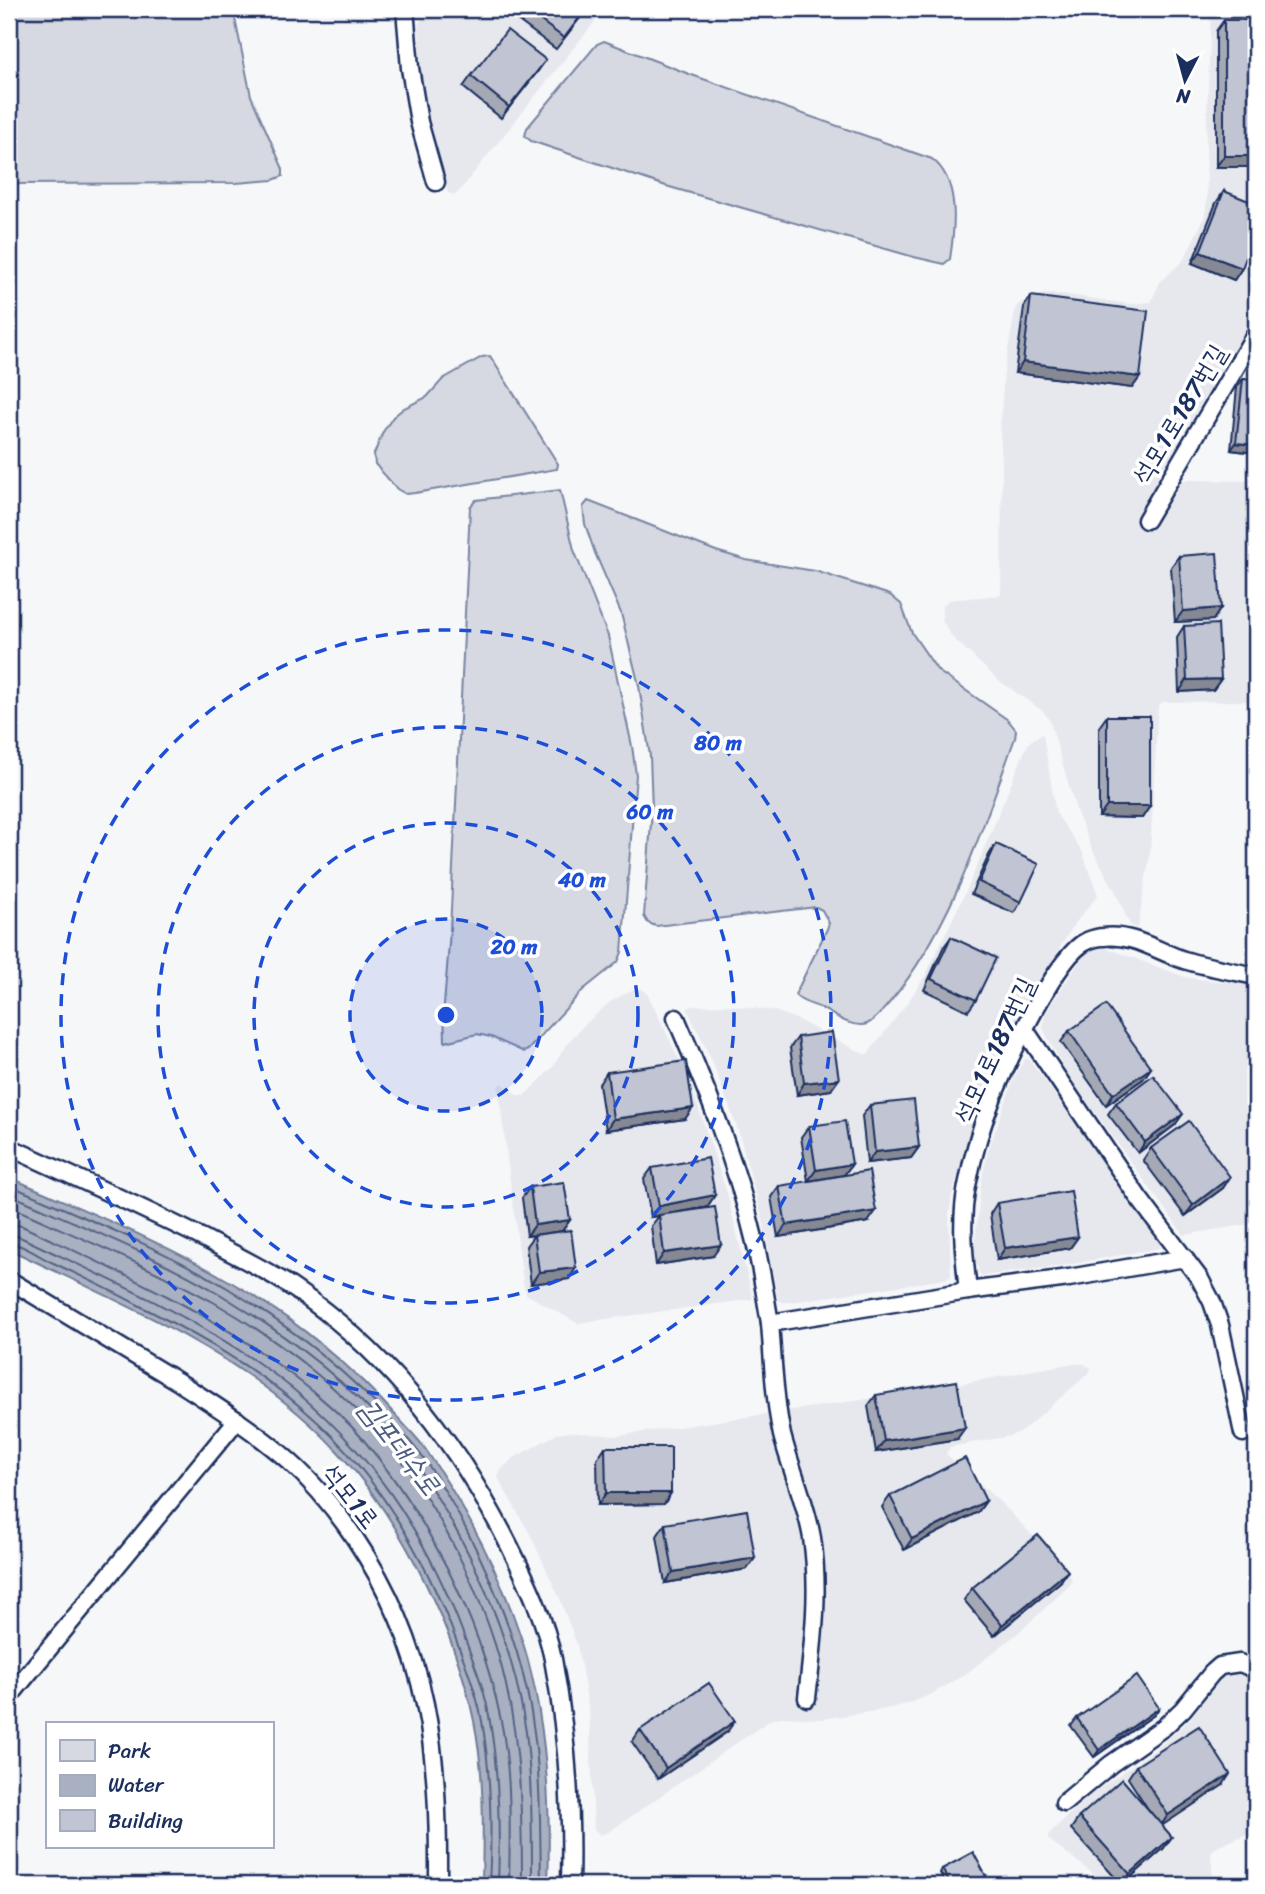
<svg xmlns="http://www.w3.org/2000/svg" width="1265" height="1894" viewBox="0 0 1265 1894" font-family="Sriracha,'Poor Story',sans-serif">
<rect width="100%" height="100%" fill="#f6f7f9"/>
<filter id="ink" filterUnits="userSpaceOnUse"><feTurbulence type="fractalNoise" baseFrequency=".0143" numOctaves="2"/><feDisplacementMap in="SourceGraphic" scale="14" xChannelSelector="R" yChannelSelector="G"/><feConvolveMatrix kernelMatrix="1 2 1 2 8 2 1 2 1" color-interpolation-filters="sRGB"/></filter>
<g filter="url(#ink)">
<g fill="#e6e8ee">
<path d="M433 9H605L456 195 448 193 423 97 418 24Z"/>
<path d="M1211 9H1256V317L1203 400 1163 468 1182 480 1256 481V613L1253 621 1250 695 1249 701 1162 702 1158 707 1150 854 1138 928 1130 925 1116 893 1091 847 1076 810 1050 721 1043 711 998 680 952 637 942 620V607L948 600 1001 595 1002 464 1000 429 1004 372 1016 306 1029 298 1044 294H1062L1129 304 1151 302 1160 282 1183 261 1204 218 1207 201 1206 141Z"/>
<path d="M1043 734 1056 813 1082 851 1098 895 1073 926 1031 995 1001 1050 980 1099 952 1195 949 1214 951 1276 946 1279 791 1302H782L778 1300 764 1225 739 1133 712 1061 687 1009 691 1006 729 1005 775 1011 796 1019 864 1054H868L908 1002 925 976 968 887 1026 748 1030 741Z"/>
<path d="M1106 948 1188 978 1256 985V1223L1184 1235 1071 1080 1048 1039 1043 1028 1044 1018 1051 1004 1084 955 1095 949Z"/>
<path d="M634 989H642L648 995 690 1082 727 1193 753 1299 577 1323 526 1294 523 1282 498 1086 502 1083 517 1095 524 1096 553 1067 566 1045 584 1025 610 1002Z"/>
<path d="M1025 1059H1029L1160 1242V1248L1061 1266 982 1276 979 1273 974 1251 981 1183 988 1151 1001 1114 1015 1076Z"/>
<path d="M1068 1364H1084L1091 1368 1090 1372 1022 1431 1010 1436 950 1447 946 1454 997 1499 1065 1569 1072 1579 1068 1587 1018 1633 967 1673 932 1694 907 1704 876 1711 821 1719 781 1717 770 1720 607 1833 600 1835 594 1829 589 1710 577 1645 560 1599 531 1536 498 1478 501 1470 512 1459 557 1434 569 1432 617 1436 922 1391Z"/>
<path d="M1236 1672 1248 1675 1256 1682V1830L1215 1848 1211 1852 1213 1885H1108L1048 1839V1835L1087 1797 1160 1746 1190 1719 1216 1683 1226 1674Z"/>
</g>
<g fill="#d6d9e2" stroke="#7884a0" stroke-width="2">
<path d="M9 9H233L251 96 283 169V176L273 180 236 183 9 184Z"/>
<path d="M604 41 689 74 932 159C960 180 955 227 950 259L944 264 914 257 666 186 531 141 525 136 527 128 597 44Z"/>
<path d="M490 356 558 464 557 469 415 493 406 494 397 489 375 464 374 454 383 432 393 417 404 408 427 397 443 379 482 357Z"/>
<path d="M560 490 574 550 608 636 632 746 636 775 622 952 618 962 583 990 528 1050 524 1052 491 1037 477 1034 445 1042 444 1005 450 931 470 507 476 500Z"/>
<path d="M588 501 716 551 746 560 815 571 890 595 901 604 912 633 938 671 1008 720 1016 730 1015 738C982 829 952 927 890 1002 884 1009 876 1020 867 1024 853 1029 834 1015 823 1009 814 1004 801 1003 795 995L827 929 829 923 822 910 816 907 656 926 648 923 644 916 652 809 650 756 639 686 621 613 595 553 585 524 583 507Z"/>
</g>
<path fill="#a9b0c1" stroke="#707c99" stroke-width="2" d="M9 1177C83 1210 159 1240 229 1281 292 1317 350 1364 398 1418 407 1428 418 1438 426 1450 466 1508 501 1575 523 1643 547 1720 551 1805 548 1885H482C483 1831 485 1774 474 1721 456 1632 402 1521 340 1454 313 1424 281 1398 248 1375 174 1324 89 1288 9 1249Z"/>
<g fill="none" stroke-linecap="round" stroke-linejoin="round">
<g stroke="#546386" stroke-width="2">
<path d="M9 1185C82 1217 160 1247 229 1289 300 1333 365 1385 417 1450 445 1485 470 1535 488 1575 510 1626 527 1676 534 1732 541 1783 540 1834 541 1885"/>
<path d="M9 1194C81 1226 156 1255 223 1296 293 1339 361 1391 411 1457 421 1469 428 1484 437 1497 481 1569 514 1648 526 1732 532 1783 532 1834 532 1885"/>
<path d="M9 1206C78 1237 149 1266 215 1303 281 1341 359 1402 404 1464 449 1527 489 1609 506 1685 521 1751 522 1818 522 1885"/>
<path d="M9 1224 22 1226C101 1264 194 1304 265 1355 299 1380 334 1406 362 1438 427 1515 479 1617 500 1716 512 1770 510 1830 509 1885"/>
<path d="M9 1234 18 1236C99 1275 183 1311 257 1362 357 1431 422 1522 464 1636 474 1664 486 1692 490 1722 499 1775 500 1831 498 1885"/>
<path d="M9 1243C22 1244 36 1254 47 1260 79 1275 111 1290 142 1307 199 1336 254 1367 303 1409 376 1471 425 1556 458 1645 468 1670 477 1695 482 1721 491 1774 492 1832 489 1885"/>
</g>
<defs>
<g id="service">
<path d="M405 9 410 68 419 122 436 182"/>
<path d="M1146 520 1256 333"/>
<path d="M676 1018C707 1090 736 1162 754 1238 761 1266 765 1295 770 1323"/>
<path d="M1025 1030 1138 1197 1200 1279 1212 1302 1220 1325 1243 1433"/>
<path d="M9 1147C75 1177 141 1207 205 1239 235 1255 266 1269 293 1288 388 1352 458 1444 509 1545 527 1581 545 1619 553 1659 567 1733 572 1810 570 1885"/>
<path d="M9 1280C65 1314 121 1347 177 1381 216 1406 254 1430 289 1461 314 1483 335 1509 354 1537 430 1650 439 1752 438 1885"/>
<path d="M968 1291 1069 1278 1185 1258"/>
<path d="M9 1697 237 1420"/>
<path d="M807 1698C813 1644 820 1591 812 1538 806 1502 791 1470 782 1435 774 1398 773 1360 770 1323L968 1291C964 1256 960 1221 967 1186 973 1154 982 1123 994 1094 1008 1061 1057 954 1087 941 1092 939 1098 937 1103 937 1132 933 1157 951 1184 960 1207 967 1232 971 1256 976"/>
<path d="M1064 1803 1111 1764 1164 1727 1183 1709 1212 1673 1220 1666 1240 1663 1256 1670"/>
</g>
</defs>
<use href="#service" stroke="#1b2f5e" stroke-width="21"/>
<use href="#service" stroke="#fff" stroke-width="16"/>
</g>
<g fill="#a5a9b5" stroke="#1b2f5e" stroke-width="2">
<path d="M523 9H587L556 49 516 19Z"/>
<path d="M1224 20H1256V167H1216V31Z"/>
<path d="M538 71 501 118 463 87 471 76Z"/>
<path d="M1224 191 1242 268 1234 280 1192 263 1216 203Z"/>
<path d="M1031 296 1140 377 1132 388 1015 373 1024 307Z"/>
<path d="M1243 379 1256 380V453L1231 450 1237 387Z"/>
<path d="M1179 556 1221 608 1213 620 1175 622 1171 567Z"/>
<path d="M1184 626 1221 679 1213 690 1179 692 1177 637Z"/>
<path d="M1107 716 1150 806 1142 818 1099 817V727Z"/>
<path d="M996 844 1021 902 1014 913 971 894 989 855Z"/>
<path d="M951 937 976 1000 968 1011 924 990 943 948Z"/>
<path d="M1069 1031 1151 1068 1143 1079 1106 1105 1061 1042Z"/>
<path d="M798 1037 831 1090 797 1095 790 1048Z"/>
<path d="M607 1072 685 1119 606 1130 599 1084Z"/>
<path d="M1116 1103 1175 1125 1138 1153 1108 1114Z"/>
<path d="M870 1105 919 1147 911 1158 867 1163 862 1116Z"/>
<path d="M809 1126 852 1164 844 1175 808 1181 801 1137Z"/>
<path d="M1151 1148 1230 1177 1223 1188 1185 1216 1143 1160Z"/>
<path d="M652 1168 715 1195 707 1207 667 1214 713 1256 656 1265 651 1226 659 1216 651 1217 644 1179Z"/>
<path d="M779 1186 868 1222 778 1237 771 1197Z"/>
<path d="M530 1187 570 1220 562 1231 569 1279 531 1284 526 1246 534 1235 527 1236 522 1198Z"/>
<path d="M997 1203 1078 1237 1070 1248 997 1260 990 1214Z"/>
<path d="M876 1395 957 1439 876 1452 868 1406Z"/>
<path d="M605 1447 671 1493 664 1504 598 1505 597 1459Z"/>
<path d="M890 1496 986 1501 978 1512 904 1550 882 1507Z"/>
<path d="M665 1524 755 1558 747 1569 665 1583 657 1536Z"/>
<path d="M1060 1582 994 1636 964 1600 972 1588Z"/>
<path d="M1159 1708 1154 1715 1094 1757 1071 1726 1077 1718Z"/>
<path d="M640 1730 727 1732 658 1779 632 1742Z"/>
<path d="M1136 1766 1223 1785 1162 1825 1164 1848 1122 1885 1071 1829 1079 1817 1150 1812 1128 1778Z"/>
<path d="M942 1869 984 1880 973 1885H946L940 1873Z"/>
</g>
<g fill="#868994" stroke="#1b2f5e" stroke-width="2">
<path d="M546 60 538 71 501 118 509 107Z"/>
<path d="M1224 156H1256V167H1216Z"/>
<path d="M1200 252 1242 268 1234 280 1192 263Z"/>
<path d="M1023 362 1140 377 1132 388 1015 373Z"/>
<path d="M1236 443 1256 445V453L1231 450Z"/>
<path d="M1221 608 1213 620 1175 622 1183 611Z"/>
<path d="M1221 679 1213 690 1179 692 1187 680Z"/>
<path d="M1107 806H1150L1142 818 1099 817Z"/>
<path d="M1151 1068 1143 1079 1106 1105 1113 1094Z"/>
<path d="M839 1079 831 1090 797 1095 804 1083Z"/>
<path d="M693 1108 685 1119 606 1130 613 1119Z"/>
<path d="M1183 1114 1175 1125 1138 1153 1145 1142Z"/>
<path d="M919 1147 911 1158 867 1163 875 1152Z"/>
<path d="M852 1164 844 1175 808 1181 816 1170Z"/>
<path d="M1230 1177 1223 1188 1185 1216 1193 1205Z"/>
<path d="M715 1195 707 1207 651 1217 659 1206Z"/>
<path d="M876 1211 868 1222 778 1237 786 1225Z"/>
<path d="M570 1220 562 1231 527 1236 535 1225Z"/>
<path d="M1078 1237 1070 1248 997 1260 1005 1248Z"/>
<path d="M721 1245 713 1256 656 1265 664 1253Z"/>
<path d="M576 1268 569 1279 531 1284 539 1272Z"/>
<path d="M965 1428 957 1439 876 1452 884 1441Z"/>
<path d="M606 1493H671L664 1504 598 1505Z"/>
<path d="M986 1501 978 1512 904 1550 912 1539Z"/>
<path d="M755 1558 747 1569 665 1583 673 1572Z"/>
<path d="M1068 1571 1060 1582 994 1636 1002 1625Z"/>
<path d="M1159 1708 1154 1715 1094 1757 1099 1750Z"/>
<path d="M735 1721 727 1732 658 1779 666 1768Z"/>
<path d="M1230 1774 1223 1785 1160 1827 1168 1815Z"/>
<path d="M1172 1837 1164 1848 1122 1885 1130 1874Z"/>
<path d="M986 1876 984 1880 973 1885H969Z"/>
</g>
<g fill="#c0c4d3" stroke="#1b2f5e" stroke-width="2">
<path d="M525 9H586L564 38Z"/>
<rect x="1224" y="20" width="32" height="136"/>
<path d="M507 30 546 60 509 107 471 76Z"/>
<path d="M1224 191 1256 204V232L1242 268 1200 252Z"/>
<path d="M1031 296 1148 311 1140 377 1023 362Z"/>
<path d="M1243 379 1256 380V445L1236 443Z"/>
<path d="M1217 553 1221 608 1183 611 1179 556Z"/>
<path d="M1218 624 1221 679 1187 680 1184 626Z"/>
<rect x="1107" y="716" width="43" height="90"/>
<path d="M996 844 1039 864 1021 902 979 882Z"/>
<path d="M951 937 996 958 976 1000 931 979Z"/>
<path d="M1106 1005 1151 1068 1113 1094 1069 1031Z"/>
<path d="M832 1032 839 1079 804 1083 798 1037Z"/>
<path d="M686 1061 693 1108 613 1119 607 1072Z"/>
<path d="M1153 1075 1183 1114 1145 1142 1116 1103Z"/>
<path d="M914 1100 919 1147 875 1152 870 1105Z"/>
<path d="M845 1121 852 1164 816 1170 809 1126Z"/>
<path d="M1189 1121 1230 1177 1193 1205 1151 1148Z"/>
<path d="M708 1158 715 1195 659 1206 652 1168Z"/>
<path d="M869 1171 876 1211 786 1225 779 1186Z"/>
<path d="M564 1182 570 1220 535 1225 530 1187Z"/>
<path d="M1071 1191 1078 1237 1005 1248 997 1203Z"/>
<path d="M715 1207 721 1245 664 1253 659 1215Z"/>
<path d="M571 1230 576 1268 539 1272 534 1235Z"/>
<path d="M957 1381 965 1428 884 1441 876 1395Z"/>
<path d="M605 1447H671V1493H606Z"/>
<path d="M965 1458 986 1501 912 1539 890 1496Z"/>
<path d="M747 1510 755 1558 673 1572 665 1524Z"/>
<path d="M1038 1535 1068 1571 1002 1625 972 1588Z"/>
<path d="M1137 1676 1159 1708 1099 1750 1077 1718Z"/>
<path d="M709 1683 735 1721 666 1768 640 1730Z"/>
<path d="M1199 1726 1230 1774 1168 1815 1136 1766Z"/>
<path d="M1122 1779 1172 1837 1130 1874 1079 1817Z"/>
<path d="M973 1852 986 1876 969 1885H951L942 1869Z"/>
</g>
</g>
<circle cx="446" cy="1015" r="96" fill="#1d4ed8" fill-opacity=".12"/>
<g fill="none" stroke="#1d4ed8" stroke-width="3.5" stroke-dasharray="12 9">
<circle cx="446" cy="1015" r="96"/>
<circle cx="446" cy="1015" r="192"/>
<circle cx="446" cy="1015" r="288"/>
<circle cx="446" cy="1015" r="385"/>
</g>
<g text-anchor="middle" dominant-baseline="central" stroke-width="7" stroke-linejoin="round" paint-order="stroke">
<g font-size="26" fill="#1b2f5e" stroke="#fff">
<text transform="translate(1179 414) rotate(-59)">석모1로187번길</text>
<text transform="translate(994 1050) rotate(-65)">석모1로187번길</text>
<text transform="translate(351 1496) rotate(52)">석모1로</text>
</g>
<g font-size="28" font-style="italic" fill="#4d5c81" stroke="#fff">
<text transform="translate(400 1447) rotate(52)">김포대수로</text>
</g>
</g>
<circle cx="446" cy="1015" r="10" fill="#1d4ed8" stroke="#fff" stroke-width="3.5"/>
<g font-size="21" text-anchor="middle" font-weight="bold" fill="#1d4ed8" stroke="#fff" stroke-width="7" stroke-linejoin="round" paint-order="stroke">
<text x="718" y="750">80 m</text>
<text x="650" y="819">60 m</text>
<text x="582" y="887">40 m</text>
<text x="514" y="954">20 m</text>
</g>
<rect width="1265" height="1894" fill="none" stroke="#fff" stroke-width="35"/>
<rect x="18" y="18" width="1230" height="1859" fill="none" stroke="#1b2f5e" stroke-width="2.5" filter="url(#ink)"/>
<rect x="46" y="1722" width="228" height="126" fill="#ffffff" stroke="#a4acbf" stroke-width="2"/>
<rect x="60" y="1740" width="35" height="21" fill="#d6d9e2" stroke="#a4acbf" stroke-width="2"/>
<text x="108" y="1758" font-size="21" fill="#1b2f5e">Park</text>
<rect x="60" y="1775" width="35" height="21" fill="#a9b0c1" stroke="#a4acbf" stroke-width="2"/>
<text x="108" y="1792" font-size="21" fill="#1b2f5e">Water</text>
<rect x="60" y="1810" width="35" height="21" fill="#c0c4d3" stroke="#a4acbf" stroke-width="2"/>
<text x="108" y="1828" font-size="21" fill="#1b2f5e">Building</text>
<g transform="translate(1185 80) rotate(186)" stroke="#ffffff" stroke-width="5" paint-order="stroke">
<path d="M0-5L12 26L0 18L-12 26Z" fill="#1b2f5e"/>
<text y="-10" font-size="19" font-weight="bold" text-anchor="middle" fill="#1b2f5e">N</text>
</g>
</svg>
